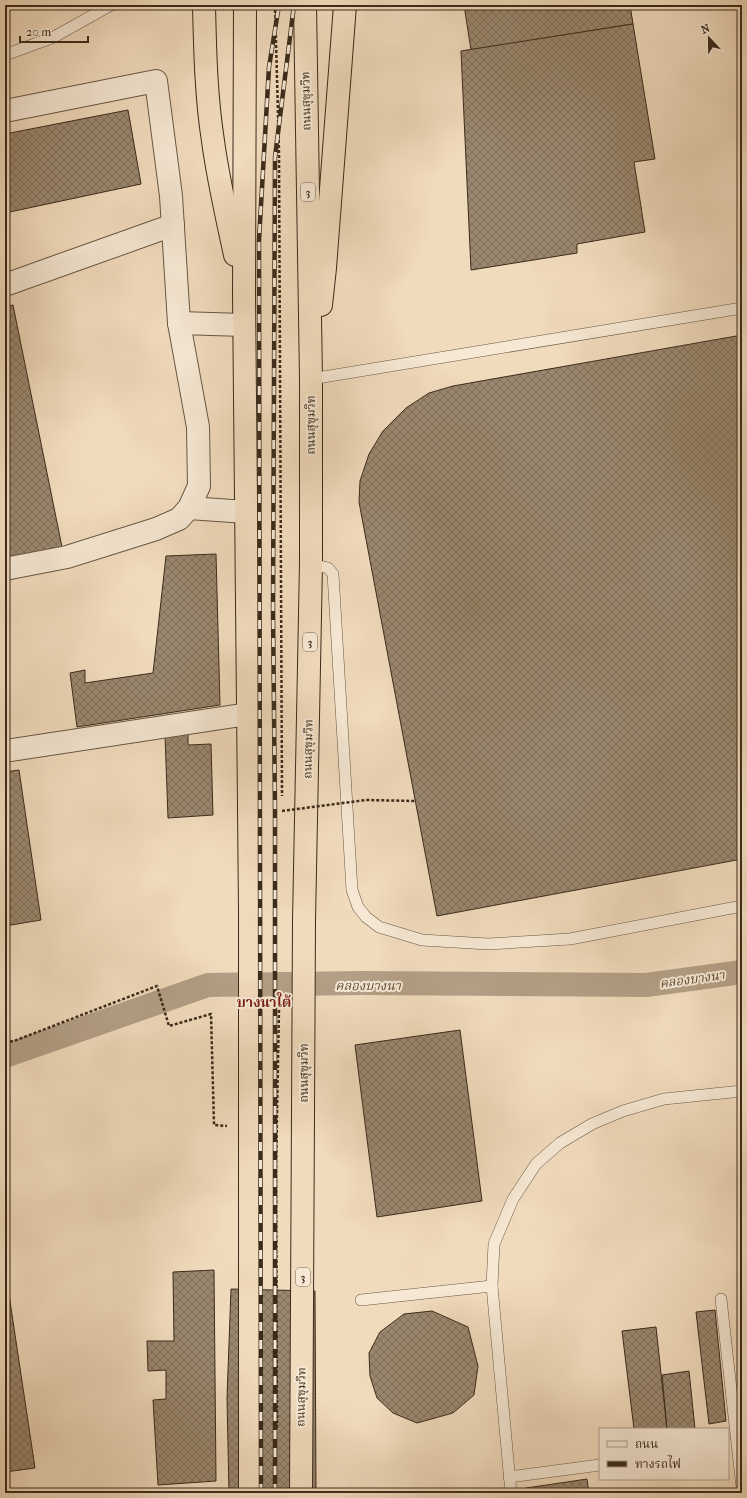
<svg xmlns="http://www.w3.org/2000/svg" width="747" height="1498" viewBox="0 0 747 1498" font-family="'IM FELL French Canon','Noto Serif Thai',serif">
<defs>
<pattern id="building-cross-hatch" width="8" height="8" patternUnits="userSpaceOnUse"><rect width="8" height="8" fill="#9a876f"/><path d="M0 0l8 8M0 8l8-8" fill="none" stroke="#7f6f5a"/></pattern>
</defs>
<rect width="100%" height="100%" fill="#f1dbbd"/>
<filter id="stains"><feTurbulence type="fractalNoise" baseFrequency=".005" numOctaves="4"/><feColorMatrix values="0 0 0 0 .2 0 0 0 0 .09 0 0 0 0 .02 0 0 0 .5 -.17"/></filter>
<radialGradient id="worn" r=".72"><stop offset=".6" stop-color="#630" stop-opacity="0"/><stop offset="1" stop-color="#630" stop-opacity=".3"/></radialGradient>
<g fill="none" stroke-linecap="round" stroke-linejoin="round">
<path stroke="#b39f86" stroke-width="24" d="M5 1056 208 985 361 983 646 985 742 972"/>
</g>
<g fill="url(#building-cross-hatch)" stroke="#3b2b1a">
<path d="M464 5H630L633 24 471 50Z"/>
<path d="M633 24 655 159 634 162 645 232 577 244V253L471 270 461 51Z"/>
<path d="M128 110 141 184 5 213V134Z"/>
<path d="M13 305 63 552 5 562V307Z"/>
<path d="M742 335V859L437 916 359 502 360 481 369 454 383 431 406 408 429 393 453 386Z"/>
<path d="M216 554 220 705 77 727 70 673 85 670V683L153 673 166 556Z"/>
<path d="M188 734V745L211 744 213 815 168 818 165 735Z"/>
<path d="M19 770 41 920 5 926V772Z"/>
<path d="M5 999 9 1022H5Z"/>
<path d="M460 1030 482 1201 377 1217 355 1045Z"/>
<path d="M5 1268 35 1468 5 1472Z"/>
<path d="M214 1270 216 1481 158 1485 153 1400 166 1399V1370L148 1371 147 1341H174L173 1272Z"/>
<path d="M231 1289 315 1291 316 1493H229L227 1398Z"/>
<path d="M739 1306H742V1334Z"/>
<path d="M715 1310 726 1421 709 1424 696 1312Z"/>
<path d="M432 1311 468 1327 478 1366 474 1395 453 1413 417 1423 393 1413 377 1398 370 1376 369 1353 380 1332 404 1314Z"/>
<path d="M656 1327 667 1429H634L622 1331Z"/>
<path d="M689 1371 695 1429H667L662 1375Z"/>
<path d="M587 1479 589 1493H527L526 1488Z"/>
</g>
<g fill="none" stroke-linecap="round" stroke-linejoin="round">
<defs>
<g id="lane">
<path d="M5 55 54 37 111 5"/>
<path d="M311 379 742 308"/>
<path d="M311 564 328 568 333 574 352 890 358 907 366 917 379 927 422 940 488 944 570 939 742 906"/>
<path d="M721 1299 742 1488"/>
<path d="M361 1300 492 1286"/>
<path d="M509 1477 600 1465"/>
<path d="M511 1493 492 1286 494 1244 513 1199 536 1164 560 1143 592 1124 623 1111 664 1099 742 1091"/>
</g>
<g id="street">
<path d="M5 111 156 81 171 196 179 323 198 427 199 486 189 508 179 519 156 529 67 557 5 569"/>
<path d="M5 285 173 225"/>
<path d="M179 323 244 325"/>
<path d="M189 508 246 512"/>
<path d="M5 751 248 714"/>
</g>
<g id="highway">
<path d="M204 5C205 50 206 96 213 141 218 179 227 217 235 255"/>
<path d="M245 5 244 295 250 911V1493"/>
<path d="M321 305 325 268 345 5"/>
<path d="M301 1493 304 921 311 564V379L305 5"/>
</g>
</defs>
<use href="#lane" stroke="#685743" stroke-width="12"/>
<use href="#street" stroke="#685743" stroke-width="24"/>
<use href="#highway" stroke="#3b2b1a" stroke-width="24"/>
<g stroke="#3b2b1a" stroke-width="2.5" stroke-dasharray="3 2" stroke-linecap="butt">
<path d="M275 5 279 151 282 796"/>
<path d="M5 1042 14 1041 157 986 169 1026 211 1014 214 1125 227 1126"/>
<path d="M277 1428 276 1168 279 1009"/>
</g>
<use href="#lane" stroke="#f6e8d4" stroke-width="11"/>
<use href="#street" stroke="#f6e8d4" stroke-width="22"/>
<use href="#highway" stroke="#f1dbbd" stroke-width="22"/>
<defs>
<g id="rail">
<path d="M261 1493 259 240 269 67 279 5"/>
<path d="M275 1493V812L273 609 275 157 294 5"/>
</g>
</defs>
<use href="#rail" stroke="#3b2b1a" stroke-width="4.5"/>
<use href="#rail" stroke="#f6e8d4" stroke-width="3" stroke-dasharray="9" stroke-linecap="butt"/>
<path stroke="#3b2b1a" stroke-width="2.5" stroke-dasharray="3 2" stroke-linecap="butt" d="M282 811 366 800 415 801"/>
</g>
<g text-anchor="middle" dominant-baseline="central" stroke-width="4" stroke-linejoin="round" paint-order="stroke">
<g fill="#f6e8d4" stroke="#736452" stroke-width="1">
<rect x="301" y="183" width="14" height="18" rx="3"/>
<rect x="303" y="633" width="14" height="18" rx="3"/>
<rect x="296" y="1268" width="14" height="18" rx="3"/>
</g>
<g font-size="11" font-weight="bold" fill="#3b2b1a">
<text x="308" y="192">3</text>
<text x="310" y="642">3</text>
<text x="303" y="1277">3</text>
</g>
<g font-size="12" fill="#3b2b1a" stroke="#f6e8d4">
<text transform="translate(306 101) rotate(-91)">ถนนสุขุมวิท</text>
<text transform="translate(311 425) rotate(-90)">ถนนสุขุมวิท</text>
<text transform="translate(308 749) rotate(-89)">ถนนสุขุมวิท</text>
<text transform="translate(304 1073) rotate(-90)">ถนนสุขุมวิท</text>
<text transform="translate(301 1397) rotate(-89)">ถนนสุขุมวิท</text>
</g>
<g font-size="13" font-style="italic" fill="#5f4e3a" stroke="#f6e8d4">
<text transform="translate(692 979) rotate(-8)">คลองบางนา</text>
<text x="368" y="985">คลองบางนา</text>
</g>
<g font-size="14" font-weight="bold" fill="#7a1f14" stroke="#f6e8d4">
<text x="264" y="1002">บางนาใต้</text>
</g>
</g>
<rect width="747" height="1498" fill="none" stroke="#f1dbbd" stroke-width="20"/>
<rect x="6" y="6" width="735" height="1486" fill="none" stroke="#3b2b1a" stroke-width="2"/>
<rect x="10" y="10" width="727" height="1478" fill="none" stroke="#3b2b1a"/>
<rect x="599" y="1428" width="130" height="52" fill="#f6e8d4" stroke="#ab9c8a"/>
<rect x="607" y="1441" width="20" height="6" fill="#f6e8d4" stroke="#ab9c8a"/>
<text x="635" y="1448" font-size="12" fill="#3b2b1a">ถนน</text>
<rect x="607" y="1461" width="20" height="6" fill="#3b2b1a" stroke="#ab9c8a"/>
<text x="635" y="1468" font-size="12" fill="#3b2b1a">ทางรถไฟ</text>
<g transform="translate(709 38) rotate(338)" stroke="#f6e8d4" stroke-width="3" paint-order="stroke">
<path d="M0-3L7 15L0 10L-7 15Z" fill="#3b2b1a"/>
<text y="-6" font-size="11" font-weight="bold" text-anchor="middle" fill="#3b2b1a">N</text>
</g>
<path d="M20 36v6h68v-6" fill="none" stroke="#3b2b1a" stroke-width="2"/>
<text x="26" y="36" font-size="12" fill="#3b2b1a" stroke="#f6e8d4" stroke-width="3" paint-order="stroke">20 m</text>
<rect width="100%" height="100%" filter="url(#stains)"/>
<rect width="100%" height="100%" fill="url(#worn)"/>
</svg>
